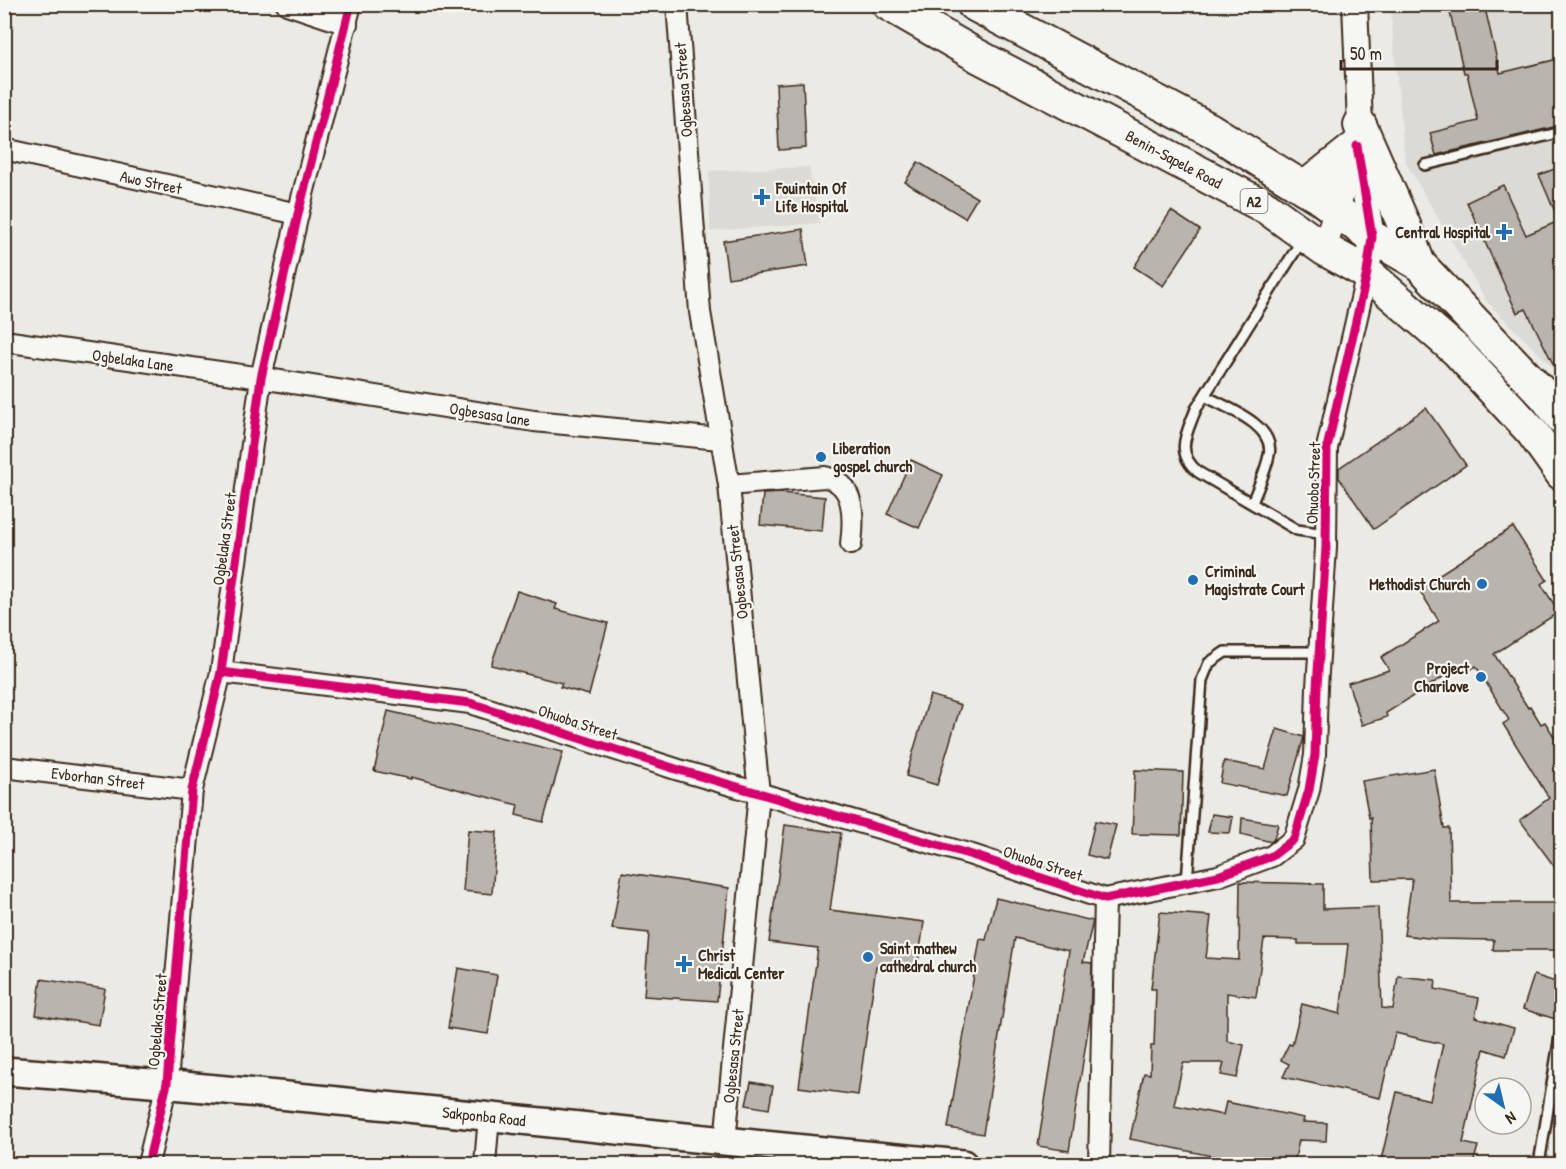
<svg xmlns="http://www.w3.org/2000/svg" width="1566" height="1169" viewBox="0 0 1566 1169" font-family="'Patrick Hand',sans-serif">
<rect width="100%" height="100%" fill="#ebeae5"/>
<filter id="ink" filterUnits="userSpaceOnUse"><feTurbulence type="fractalNoise" baseFrequency=".0167" numOctaves="2"/><feDisplacementMap in="SourceGraphic" scale="12" xChannelSelector="R" yChannelSelector="G"/><feConvolveMatrix kernelMatrix="1 2 1 2 8 2 1 2 1" color-interpolation-filters="sRGB"/></filter>
<g filter="url(#ink)">
<g fill="#dcdad4">
<path d="M1390 5H1561V376L1487 302 1405 161Z"/>
<path d="M809 167 820 223 710 231 709 171Z"/>
</g>
<g fill="#bab4ae" stroke="#3b2a1e" stroke-width="1.5">
<path d="M1448 4H1484L1500 73 1562 58V125L1436 155 1430 133 1478 121 1467 73H1464Z"/>
<path d="M803 82 806 148 779 150 776 84Z"/>
<path d="M918 162 977 198 965 218 905 182Z"/>
<path d="M1562 166V382L1526 309 1517 313 1467 202 1503 185 1526 235 1559 221 1539 175Z"/>
<path d="M1171 211 1200 230 1163 286 1134 267Z"/>
<path d="M803 229 808 266 728 278 723 241Z"/>
<path d="M1426 408 1466 465 1374 529 1339 478V468Z"/>
<path d="M911 460 943 475 919 528 887 514Z"/>
<path d="M781 493 825 497 822 531 760 525 763 494Z"/>
<path d="M1513 527 1547 580 1541 584 1559 612 1494 654 1528 708 1530 706 1541 724 1545 722 1562 749V877L1520 820 1549 798 1503 724 1509 720 1476 666 1470 670 1465 663 1386 713 1387 717 1362 725 1348 683 1389 670 1381 657 1439 621 1418 588Z"/>
<path d="M517 591 557 604 555 609 608 623 589 695 560 687 562 683 491 665Z"/>
<path d="M930 695 961 705 937 785 906 776Z"/>
<path d="M388 711 563 752 543 822 516 815 518 805 411 777V779L374 771Z"/>
<path d="M1277 729 1304 737 1287 796 1220 783 1224 761 1265 769Z"/>
<path d="M1434 769 1444 828H1449L1451 903H1562V950H1493L1494 940 1436 939 1404 935 1412 879 1373 880 1371 817 1369 818 1362 781Z"/>
<path d="M1135 770 1183 772 1181 835 1132 834Z"/>
<path d="M1212 814 1233 817 1230 833 1208 832Z"/>
<path d="M1242 818 1278 824 1274 839 1271 842 1241 834Z"/>
<path d="M1095 821 1116 825 1107 860 1087 855Z"/>
<path d="M785 825 841 833 830 910 924 922 917 971 876 966 858 1095 799 1087 818 948 769 942Z"/>
<path d="M468 830 497 832 492 894 463 891Z"/>
<path d="M622 872 729 888 717 1001 644 996 649 933 612 929Z"/>
<path d="M1240 882 1323 884V909L1378 907 1382 1008 1393 1009 1398 976 1436 980 1435 989 1479 998 1475 1017 1514 1028 1506 1056 1484 1049 1463 1143 1478 1146 1473 1164H1400L1381 1160 1397 1092 1430 1100 1443 1044 1395 1033 1380 1098 1283 1077 1289 1064 1281 1060 1289 1044 1292 1045 1302 1004 1340 1014 1348 944H1298V940L1264 939 1256 997 1227 993V1041L1244 1045 1237 1078 1221 1075 1224 1063H1183L1174 1105 1223 1115 1226 1102 1304 1118 1303 1122 1327 1123 1326 1141 1299 1140 1294 1164 1264 1158 1262 1164H1240L1241 1162 1130 1139 1144 1073 1150 1074 1151 1046H1154L1156 989H1151L1160 912 1211 916 1206 958 1239 960Z"/>
<path d="M996 898 1093 921 1083 962 1092 963 1090 1017 1069 1151 1038 1146 1069 951 1015 938 983 1134 948 1128 980 939 986 940Z"/>
<path d="M458 968 497 975 488 1034 448 1028Z"/>
<path d="M1534 975 1562 984V1021L1523 1009Z"/>
<path d="M41 979 105 989 99 1025 36 1015Z"/>
<path d="M751 1082 773 1086 769 1109 746 1105Z"/>
</g>
<g fill="none" stroke-linecap="round" stroke-linejoin="round">
<defs>
<g id="service">
<path d="M1092 4H1096"/>
<path d="M1425 165 1562 132"/>
<path d="M1302 240 1196 409C1187 433 1174 452 1198 472L1297 530 1326 534"/>
<path d="M1205 396C1225 407 1276 425 1269 455 1266 471 1258 487 1252 503"/>
<path d="M1187 882 1202 680 1209 663 1225 652H1320"/>
<path d="M743 1164 746 1145"/>
<path d="M1539 1164 1560 1036"/>
</g>
<g id="minor">
<path d="M287 4 347 24"/>
<path d="M677 4 700 312 729 485 759 794 725 1141"/>
<path d="M4 149 298 214"/>
<path d="M4 341 261 378 534 421 720 439"/>
<path d="M729 485 825 477C856 483 854 519 851 544"/>
<path d="M221 672 470 703 679 770 972 855 1105 899 1218 876 1272 856 1294 839 1309 790 1315 755 1317 687 1326 547 1327 448 1367 273"/>
<path d="M4 767 192 790"/>
<path d="M148 1164 167 1083 192 790 221 672 261 378 298 214 351 4"/>
<path d="M485 1164 489 1116"/>
<path d="M1099 1164 1105 899"/>
</g>
<g id="tertiary">
<path d="M1358 152 1372 237 1367 273"/>
<path d="M1324 249 1357 146 1360 125 1355 4"/>
</g>
<path id="secondary" d="M4 1071C325 1095 643 1136 963 1164"/>
<g id="trunk">
<path d="M888 4 978 56 1267 208 1324 249 1367 273 1457 351 1532 432 1562 474"/>
<path d="M973 4 1211 130 1320 198 1372 237 1419 264 1545 396 1562 418"/>
<path d="M1360 125 1404 225 1419 264"/>
<path d="M1304 188 1357 146"/>
</g>
</defs>
<use href="#service" stroke="#3b2a1e" stroke-width="14"/>
<use href="#minor" stroke="#3b2a1e" stroke-width="24"/>
<use href="#tertiary" stroke="#3b2a1e" stroke-width="28"/>
<use href="#secondary" stroke="#3b2a1e" stroke-width="32"/>
<use href="#trunk" stroke="#3b2a1e" stroke-width="36"/>
<use href="#service" stroke="#f6f6f2" stroke-width="9"/>
<use href="#minor" stroke="#f6f6f2" stroke-width="20"/>
<use href="#tertiary" stroke="#f6f6f2" stroke-width="24"/>
<use href="#secondary" stroke="#f6f6f2" stroke-width="27"/>
<use href="#trunk" stroke="#f6f6f2" stroke-width="32"/>
<defs>
<g id="cycleway">
<path d="M221 672 470 703 679 770 972 855 1105 899 1218 876 1272 856 1294 839 1309 790 1315 755 1317 687 1326 547 1327 448 1367 273 1372 237 1357 146"/>
<path d="M148 1164 167 1083 192 790 221 672 261 378 298 214 351 4"/>
</g>
</defs>
<use href="#cycleway" stroke="#f6f6f2" stroke-width="13"/>
<use href="#cycleway" stroke="#d6006c" stroke-width="9"/>
</g>
</g>
<g fill="#1f6fb2" stroke="#f6f6f2" stroke-width="2">
<path d="M759 188h6v6h6v6h-6v6h-6v-6h-6v-6h6z"/>
<path d="M1501 223h6v6h6v6h-6v6h-6v-6h-6v-6h6z"/>
<circle cx="821" cy="457" r="6"/>
<circle cx="1193" cy="580" r="6"/>
<circle cx="1482" cy="584" r="6"/>
<circle cx="1481" cy="677" r="6"/>
<circle cx="868" cy="957" r="6"/>
<path d="M681 955h6v6h6v6h-6v6h-6v-6h-6v-6h6z"/>
</g>
<g text-anchor="middle" dominant-baseline="central" stroke-width="4.5" stroke-linejoin="round" paint-order="stroke">
<rect fill="#f6f6f2" stroke="#73675e" stroke-width="1.5" x="1240.5" y="189" width="27" height="24" rx="4.5"/>
<g font-size="15" font-weight="bold" fill="#3b2a1e">
<text x="1254" y="201">A2</text>
</g>
<g font-size="16" fill="#3b2a1e" stroke="#f6f6f2">
<text transform="translate(683 90) rotate(-94)">Ogbesasa Street</text>
<text transform="translate(1174 159) rotate(28)">Benin-Sapele Road</text>
<text transform="translate(151 182) rotate(12)">Awo Street</text>
<text transform="translate(133 360) rotate(8)">Ogbelaka Lane</text>
<text transform="translate(490 414) rotate(9)">Ogbesasa lane</text>
<text transform="translate(1313 483) rotate(-88)">Ohuoba Street</text>
<text transform="translate(224 539) rotate(-82)">Ogbelaka Street</text>
<text transform="translate(737 572) rotate(-96)">Ogbesasa Street</text>
<text transform="translate(578 722) rotate(18)">Ohuoba Street</text>
<text transform="translate(98 778) rotate(7)">Evborhan Street</text>
<text transform="translate(1043 863) rotate(18)">Ohuoba Street</text>
<text transform="translate(157 1020) rotate(-85)">Ogbelaka Street</text>
<text transform="translate(733 1056) rotate(-84)">Ogbesasa Street</text>
<text transform="translate(484 1116) rotate(6)">Sakponba Road</text>
</g>
<g font-size="16" font-weight="bold" fill="#3b2a1e" stroke="#f6f6f2" text-anchor="start">
<text x="776" y="188">Fouintain Of<tspan x="776" dy="18">Life Hospital</tspan></text>
<text x="1490" y="232" text-anchor="end">Central Hospital</text>
<text x="833" y="448">Liberation<tspan x="833" dy="18">gospel church</tspan></text>
<text x="1205" y="571">Criminal<tspan x="1205" dy="18">Magistrate Court</tspan></text>
<text x="1470" y="584" text-anchor="end">Methodist Church</text>
<text x="1469" y="668" text-anchor="end">Project<tspan x="1469" dy="18">Charilove</tspan></text>
<text x="880" y="948">Saint mathew<tspan x="880" dy="18">cathedral church</tspan></text>
<text x="698" y="955">Christ<tspan x="698" dy="18">Medical Center</tspan></text>
</g>
</g>
<rect width="1566" height="1169" fill="none" stroke="#f6f6f2" stroke-width="24"/>
<rect x="12" y="12" width="1542" height="1145" fill="none" stroke="#3b2a1e" stroke-width="2" filter="url(#ink)"/>
<g transform="translate(1503 1106) rotate(146)"><circle r="28" fill="#f6f6f2" stroke="#aba49d" stroke-width="1.5"/>
<path d="M0-4.5L10 22L0 15L-10 22Z" fill="#1f6fb2"/>
<text y="-9" font-size="16" font-weight="bold" text-anchor="middle" fill="#3b2a1e">N</text>
</g>
<path d="M1341 60v9h156v-9" fill="none" stroke="#3b2a1e" stroke-width="3"/>
<text x="1350" y="60" font-size="18" fill="#3b2a1e" stroke="#f6f6f2" stroke-width="4.5" paint-order="stroke">50 m</text>
</svg>
